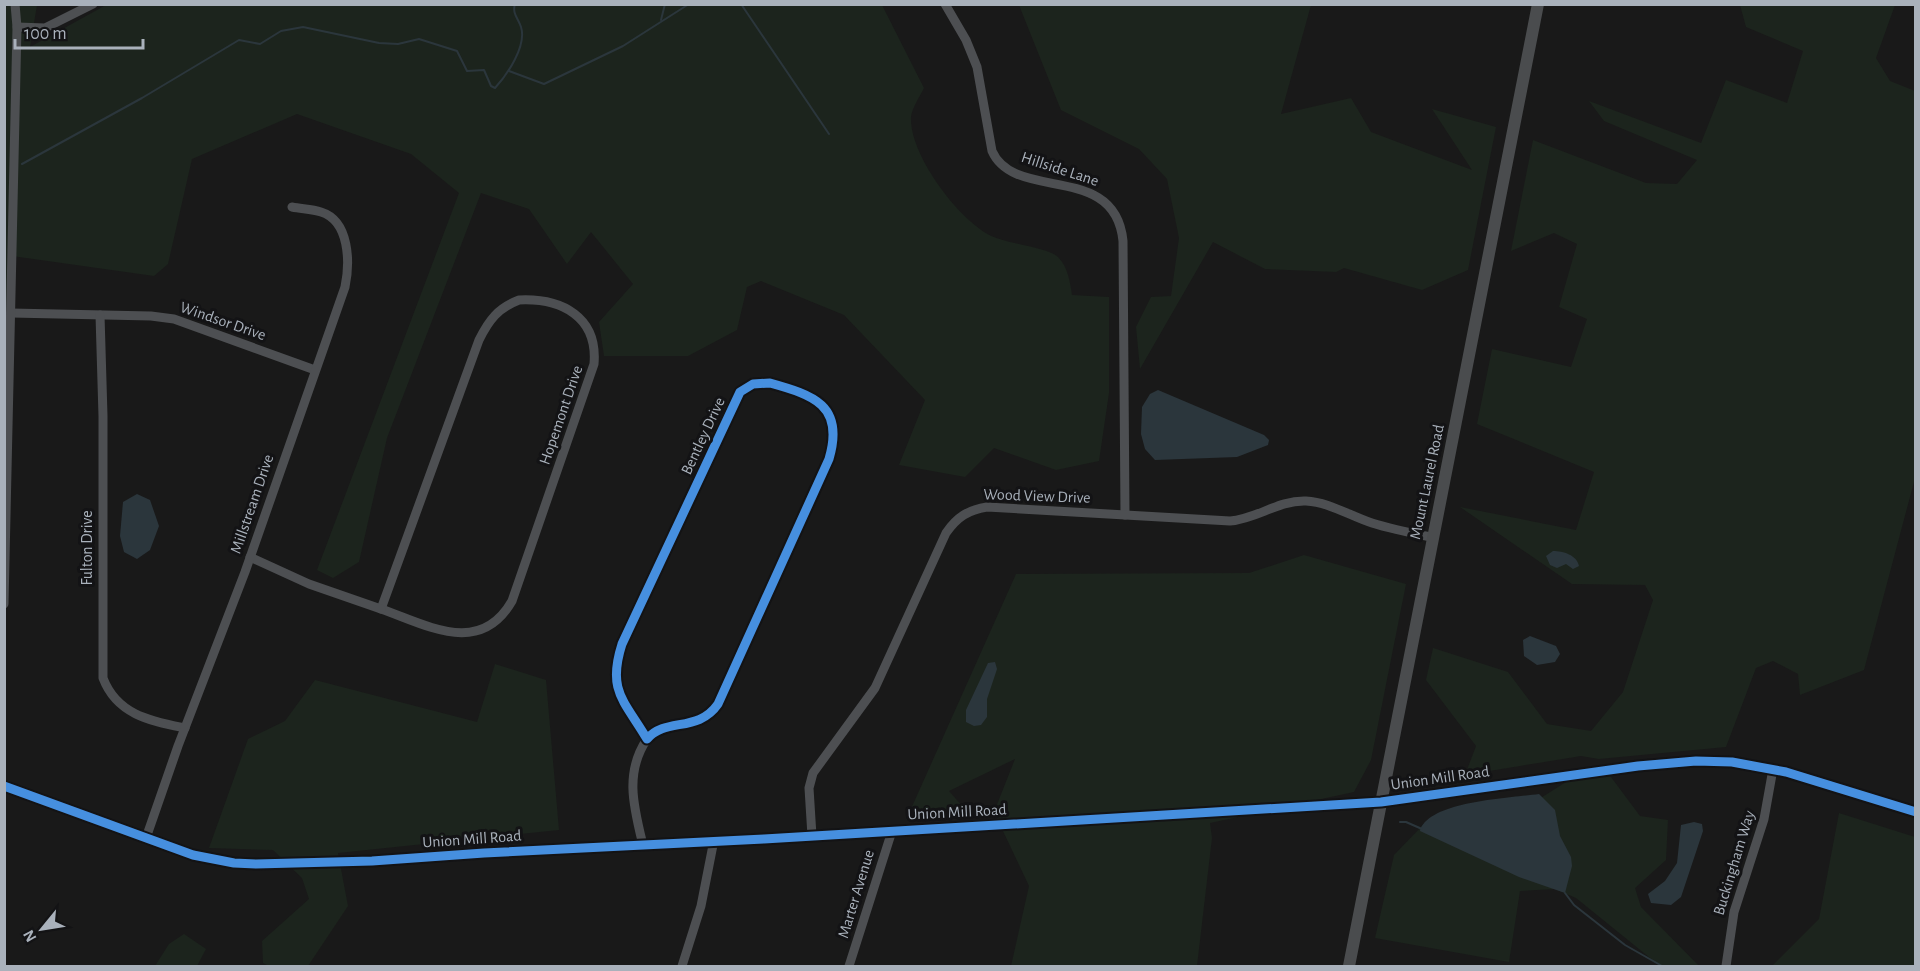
<svg xmlns="http://www.w3.org/2000/svg" width="1920" height="971" viewBox="0 0 1920 971" font-family="'Alegreya Sans',sans-serif">
<rect width="100%" height="100%" fill="#191919"/>
<g fill="#1c241d">
<path d="M4 5H37L30 47 106 5H882L924 88C920 96 912 108 911 117 909 154 960 223 994 237 1010 244 1049 248 1058 257 1068 267 1070 282 1072 295L1109 297V393L1099 461 1056 470 994 448 965 477 899 465 925 400 844 315 761 281 747 287 737 330 688 356H604L599 322 633 284 591 232 567 264 529 209 481 193 387 438 359 562 333 578 317 570 459 193 411 154 297 114 192 159 168 264 154 276 12 256 5 515Z"/>
<path d="M1019 5H1311L1281 114 1351 98 1371 132 1472 170 1432 109 1496 127 1468 270 1422 290 1344 268 1336 272 1265 269 1213 242 1140 369 1136 327 1151 297 1171 296 1179 238 1167 179 1139 149 1061 110Z"/>
<path d="M1740 5H1895L1876 58 1890 81 1915 91V478L1864 670 1800 695 1798 674 1773 661 1756 668 1726 747 1599 759 1581 756 1465 775 1476 746 1426 680 1433 648 1508 672 1547 724 1591 731 1623 692 1653 600 1645 585 1572 584 1460 507 1576 530 1594 472 1477 424 1492 349 1571 367 1587 319 1559 307 1577 244 1554 233 1511 251 1533 140 1646 183 1677 184 1697 160 1604 121 1589 101 1701 143 1726 80 1787 103 1803 51 1746 27Z"/>
<path d="M1304 555 1406 584 1371 760 1354 792 1210 823 1212 838 1197 966H1011L1029 886 994 812 1015 759 949 791 970 815 906 820 1016 574 1249 573Z"/>
<path d="M495 664 546 680 559 830 338 853 348 906 308 966H269L263 963 262 941 309 899 302 878 273 850 209 848 248 739 285 721 315 680 477 722Z"/>
<path d="M1608 773 1640 816 1668 820 1666 860 1635 888 1641 907 1699 966H1660L1576 898 1555 889 1520 891 1509 962 1375 938 1394 855 1423 825 1528 806 1574 777Z"/>
<path d="M1839 813 1915 837V966H1772L1819 919Z"/>
<path d="M184 934 206 949 197 966H155L169 944Z"/>
</g>
<g fill="#2b363c">
<path d="M1158 390 1264 435 1269 440 1268 445 1237 457 1155 460 1145 449 1141 434 1142 407 1150 394Z"/>
<path d="M137 494 150 500 159 526 150 550 137 559 124 552 120 536 123 502Z"/>
<path d="M1553 551C1563 551 1577 555 1579 566L1573 569 1566 564 1557 568 1550 565 1546 556Z"/>
<path d="M1530 636 1556 646 1560 654 1555 662 1537 665 1524 656 1523 640Z"/>
<path d="M995 662 997 669 987 699V717L981 725 974 726 966 722V710L988 663Z"/>
<path d="M1539 794 1555 810 1560 836 1571 857 1572 866 1565 893 1519 877 1420 831C1428 801 1511 798 1539 794Z"/>
<path d="M1694 822 1702 824 1703 831 1681 897 1671 905 1651 903 1648 894 1665 881 1677 863 1681 825Z"/>
</g>
<g fill="none" stroke-linecap="round" stroke-linejoin="round">
<g stroke="#2b363c" stroke-width="2">
<path d="M741 4 829 134"/>
<path d="M661 20 665 4"/>
<path d="M509 71 544 84 623 46 689 4"/>
<path d="M22 164 142 98 239 40 260 44 281 31 303 27 379 43 398 44 419 39 457 51 467 71 484 70 491 86 495 88C507 75 527 46 521 27 518 18 512 14 515 4"/>
<path d="M1400 822H1406L1422 829"/>
<path d="M1565 893 1574 905 1625 945 1662 966"/>
</g>
<g stroke="#4d4f52" stroke-width="9">
<path d="M945 4 966 40 977 67 992 151C1015 203 1115 161 1123 241L1125 515"/>
<path d="M17 27 45 28 93 4"/>
<path d="M519 300C562 298 598 317 594 364L512 601C480 657 427 625 381 609L479 340C489 320 498 308 519 300Z"/>
<path d="M11 313 151 316 174 319 315 370"/>
<path d="M100 315 103 416V678C117 715 151 721 185 728"/>
<path d="M770 383C813 395 845 405 829 459L718 704C698 733 666 717 647 739 624 700 607 691 622 644L740 392 753 384Z"/>
<path d="M250 557 309 584 381 609"/>
<path d="M4 604 17 27 15 4"/>
<path d="M4 786 193 855 234 863 256 864 372 861 484 853 764 839 1381 802 1638 766 1696 761 1732 762 1786 772 1916 812"/>
<path d="M812 836 809 788 813 773 875 688 946 533C957 517 968 510 987 507L1230 521C1257 519 1278 500 1306 501 1329 502 1350 516 1372 523 1391 529 1411 533 1431 537"/>
<path d="M146 838 178 746 245 572 345 287C350 263 350 221 321 212 312 209 302 209 292 207"/>
<path d="M643 845C634 808 624 773 647 739"/>
<path d="M682 966 701 906 714 840"/>
<path d="M849 966 892 831"/>
<path d="M1726 966 1734 912 1764 819 1773 769"/>
</g>
<path stroke="#4a4c4e" stroke-width="12" d="M1349 966C1411 646 1474 325 1538 4"/>
<defs>
<g id="cycleway">
<path d="M770 383C813 395 845 405 829 459L718 704C698 733 666 717 647 739 624 700 607 691 622 644L740 392 753 384Z"/>
<path d="M4 786 193 855 234 863 256 864 372 861 484 853 764 839 1381 802 1638 766 1696 761 1732 762 1786 772 1916 812"/>
</g>
</defs>
<use href="#cycleway" stroke="#131315" stroke-width="13"/>
<use href="#cycleway" stroke="#468fdf" stroke-width="9"/>
</g>
<g text-anchor="middle" dominant-baseline="central" stroke-width="6" stroke-linejoin="round" paint-order="stroke">
<g font-size="16" fill="#a9b1bb" stroke="#131315">
<text transform="translate(1060 169) rotate(18)">Hillside Lane</text>
<text transform="translate(223 321) rotate(19)">Windsor Drive</text>
<text transform="translate(561 415) rotate(-71)">Hopemont Drive</text>
<text transform="translate(703 436) rotate(-65)">Bentley Drive</text>
<text transform="translate(1427 482) rotate(-78)">Mount Laurel Road</text>
<text transform="translate(1037 496) rotate(2)">Wood View Drive</text>
<text transform="translate(252 504) rotate(-71)">Millstream Drive</text>
<text transform="translate(87 548) rotate(-90)">Fulton Drive</text>
<text transform="translate(1440 778) rotate(-8)">Union Mill Road</text>
<text transform="translate(957 812) rotate(-3)">Union Mill Road</text>
<text transform="translate(472 839) rotate(-4)">Union Mill Road</text>
<text transform="translate(1734 863) rotate(-73)">Buckingham Way</text>
<text transform="translate(856 894) rotate(-73)">Marter Avenue</text>
</g>
</g>
<rect width="1920" height="971" fill="none" stroke="#a9b1bb" stroke-width="12"/>
<g transform="translate(42 929) rotate(240)" stroke="#131315" stroke-width="4.5" paint-order="stroke">
<path d="M0-4.5L10 22L0 15L-10 22Z" fill="#a9b1bb"/>
<text y="-9" font-size="16" font-weight="bold" text-anchor="middle" fill="#a9b1bb">N</text>
</g>
<path d="M15 39v9h128v-9" fill="none" stroke="#a9b1bb" stroke-width="3"/>
<text x="24" y="39" font-size="18" fill="#a9b1bb" stroke="#131315" stroke-width="4.5" paint-order="stroke">100 m</text>
</svg>
